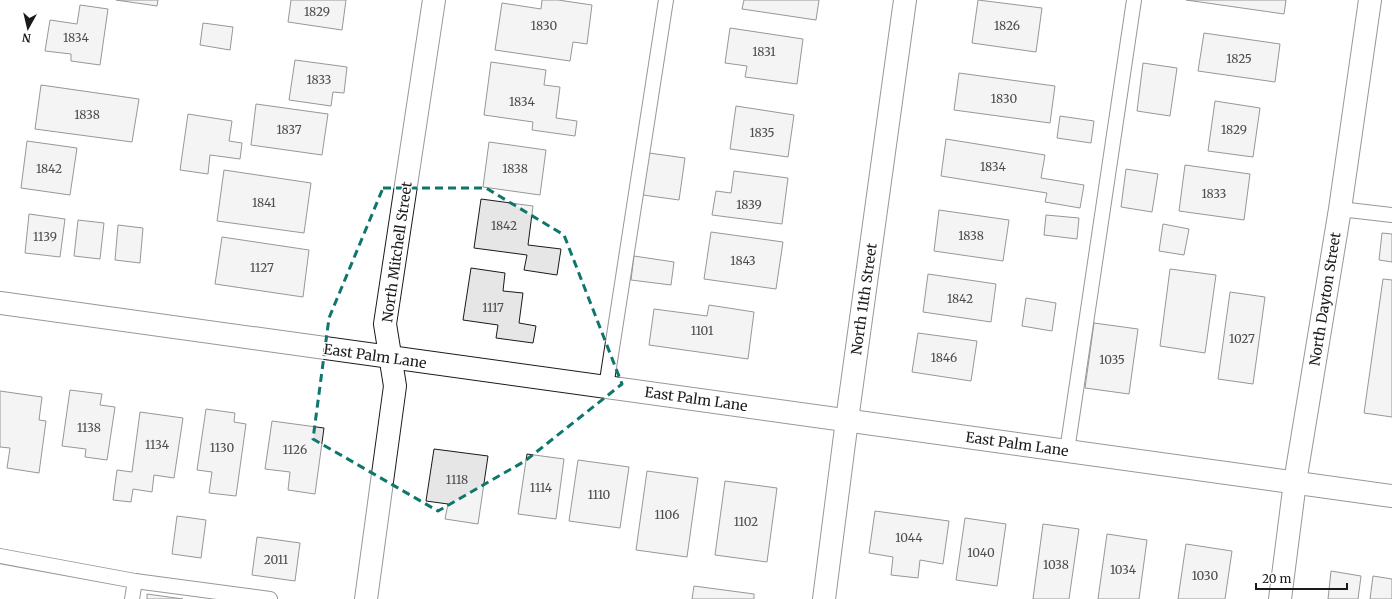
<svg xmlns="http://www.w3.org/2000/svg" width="1392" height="599" viewBox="0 0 1392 599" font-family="Merriweather,serif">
<rect width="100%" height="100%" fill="#fff"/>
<g fill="#e6e6e6" stroke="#1a1a1a">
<path d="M116 0H158L157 6Z"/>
<path d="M291 0H346L342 30 288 22Z"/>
<path d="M542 0H558L592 5 587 44 573 42 570 61 495 50 502 3 541 9Z"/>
<path d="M744 0H819L816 20 742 9Z"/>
<path d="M978 0 1042 8 1036 52 972 43Z"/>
<path d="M1186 0H1286L1284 14Z"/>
<path d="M80 5 108 9 100 65 71 61V54L45 51 50 20 77 24Z"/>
<path d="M203 23 233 27 230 50 200 45Z"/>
<path d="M730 28 803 39 797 84 745 77 747 66 725 63Z"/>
<path d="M1204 33 1280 44 1275 82 1198 71Z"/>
<path d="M295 60 347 67 344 93 333 92 331 106 289 100Z"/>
<path d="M491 62 546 70 544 85 560 87 556 118 577 121 575 136 532 130 533 122 484 115Z"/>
<path d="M1143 63 1177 68 1170 116 1137 111Z"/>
<path d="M959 73 1055 86 1050 123 954 110Z"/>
<path d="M41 85 139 99 132 142 35 129Z"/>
<path d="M1215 101 1260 108 1253 157 1208 151Z"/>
<path d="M256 104 328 114 322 155 251 145Z"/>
<path d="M736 106 794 115 788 157 730 149Z"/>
<path d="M188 114 232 121 229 141 242 143 240 159 210 155 208 174 180 170Z"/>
<path d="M1060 116 1094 121 1091 143 1057 138Z"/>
<path d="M946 139 1045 155 1041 178 1084 185 1080 208 1045 202 1047 193 941 176Z"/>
<path d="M27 141 77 148 70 195 21 188Z"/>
<path d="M489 142 546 150 540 195 483 187Z"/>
<path d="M649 153 685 158 679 200 643 195Z"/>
<path d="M1185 165 1250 174 1244 220 1179 211Z"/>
<path d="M1126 169 1158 174 1152 212 1121 207Z"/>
<path d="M224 170 311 183 304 233 217 221Z"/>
<path d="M734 171 788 178 782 224 712 215 716 191 731 193Z"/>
<path d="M481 199 533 206 528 245 561 249 557 275 524 270 527 255 474 248Z"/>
<path d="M939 210 1009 220 1003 261 934 251Z"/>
<path d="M29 214 65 219 60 257 25 253Z"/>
<path d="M1046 215 1079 218 1077 239 1044 235Z"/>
<path d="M78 220 104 223 100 259 74 256Z"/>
<path d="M1163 224 1189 229 1184 255 1159 251Z"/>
<path d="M118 225 143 228 140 263 115 260Z"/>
<path d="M711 232 783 242 776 289 704 279Z"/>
<path d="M1382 233 1392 234V262L1379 260Z"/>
<path d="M222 237 309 250 303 297 215 284Z"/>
<path d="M634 256 674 262 671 285 631 280Z"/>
<path d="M471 268 505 273 503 291 523 293 519 323 536 326 533 343 496 338 498 325 463 320Z"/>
<path d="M1170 269 1216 275 1205 353 1160 346Z"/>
<path d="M928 274 996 284 991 322 923 312Z"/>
<path d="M1383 279 1392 280V417L1364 413Z"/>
<path d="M1230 292 1265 297 1253 384 1218 379Z"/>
<path d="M1026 298 1056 303 1052 331 1022 326Z"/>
<path d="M709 305 754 312 748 359 649 345 654 309 707 316Z"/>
<path d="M1094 323 1138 329 1129 394 1085 388Z"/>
<path d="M918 333 977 341 971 381 912 372Z"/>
<path d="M70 390 102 394 100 405 115 407 107 460 85 457 86 449 62 446Z"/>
<path d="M0 391 42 397 39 420 46 421 39 473 7 468 10 448 0 447Z"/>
<path d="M206 409 235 413 234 422 246 424 236 496 209 493 212 472 197 470Z"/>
<path d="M140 412 183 418 174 478 154 475 152 492 133 489 131 502 113 500 117 470 132 472Z"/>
<path d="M272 421 324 428 315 494 288 490 290 472 265 469Z"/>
<path d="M434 449 488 456 478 524 445 519 448 504 426 501Z"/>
<path d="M527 454 564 459 556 519 518 514Z"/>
<path d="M578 460 629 467 620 528 569 521Z"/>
<path d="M647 471 698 478 687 557 636 550Z"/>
<path d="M725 481 777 488 767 562 715 555Z"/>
<path d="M875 511 949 521 943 564 920 560 918 578 891 575 893 557 869 553Z"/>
<path d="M177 516 206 520 201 558 172 554Z"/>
<path d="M965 518 1006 524 997 586 956 580Z"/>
<path d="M1043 524 1079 529 1069 599H1033Z"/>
<path d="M1107 534 1147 540 1139 599H1098Z"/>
<path d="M257 537 300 543 295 581 252 575Z"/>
<path d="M1186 544 1232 551 1225 599H1178Z"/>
<path d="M1331 571 1361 576 1358 599H1328Z"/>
<path d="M1373 576 1392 579V599H1370Z"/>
<path d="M694 586 754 594V599H692Z"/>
<path d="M147 594 183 599H147Z"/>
</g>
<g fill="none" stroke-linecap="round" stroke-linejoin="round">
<defs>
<g id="service">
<path d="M1340 209 1392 215"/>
<path d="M606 387 666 0"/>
<path d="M1067 451 1134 0"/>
<path d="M0 556 135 581 270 599"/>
<path d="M132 599 135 581"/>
</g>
<g id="minor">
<path d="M0 303 1392 496"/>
<path d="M366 599 395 386 385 324 434 0"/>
<path d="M824 599 847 420 905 0"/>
<path d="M1280 599 1295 482 1340 209 1370 0"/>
</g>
</defs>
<use href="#service" stroke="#1a1a1a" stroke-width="16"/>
<use href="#minor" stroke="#1a1a1a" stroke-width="24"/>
<use href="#service" stroke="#fff" stroke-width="14"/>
<use href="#minor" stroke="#fff" stroke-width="22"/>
</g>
<path d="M0 0H1392V599H0ZM383 188H486L564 235 622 384 525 461 438 511 313 439 329 318Z" fill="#fff" fill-opacity=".55" fill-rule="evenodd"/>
<path fill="none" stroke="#0f766e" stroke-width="3" stroke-dasharray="8 5" stroke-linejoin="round" d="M383 188H486L564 235 622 384 525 461 438 511 313 439 329 318Z"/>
<g text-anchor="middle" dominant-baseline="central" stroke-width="3" stroke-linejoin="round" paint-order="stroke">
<g font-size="12" fill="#4d4d4d">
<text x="317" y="11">1829</text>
<text x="544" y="25">1830</text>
<text x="1007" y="25">1826</text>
<text x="76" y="37">1834</text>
<text x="764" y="51">1831</text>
<text x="1239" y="58">1825</text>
<text x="319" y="79">1833</text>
<text x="1004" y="98">1830</text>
<text x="522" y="101">1834</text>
<text x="87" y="114">1838</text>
<text x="289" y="129">1837</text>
<text x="1234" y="129">1829</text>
<text x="762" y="132">1835</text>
<text x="993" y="166">1834</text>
<text x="49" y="168">1842</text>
<text x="515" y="168">1838</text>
<text x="1214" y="193">1833</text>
<text x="264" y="202">1841</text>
<text x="749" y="204">1839</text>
<text x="504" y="225">1842</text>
<text x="971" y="235">1838</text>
<text x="45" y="236">1139</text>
<text x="743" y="260">1843</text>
<text x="262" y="267">1127</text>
<text x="960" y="298">1842</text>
<text x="493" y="307">1117</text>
<text x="702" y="330">1101</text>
<text x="1242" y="338">1027</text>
<text x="944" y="357">1846</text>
<text x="1112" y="359">1035</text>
<text x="89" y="427">1138</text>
<text x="157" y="444">1134</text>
<text x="222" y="447">1130</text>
<text x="295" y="449">1126</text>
<text x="457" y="479">1118</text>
<text x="541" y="487">1114</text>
<text x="599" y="494">1110</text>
<text x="667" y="514">1106</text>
<text x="746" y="521">1102</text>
<text x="909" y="537">1044</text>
<text x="981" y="552">1040</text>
<text x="276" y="559">2011</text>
<text x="1056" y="564">1038</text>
<text x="1123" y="569">1034</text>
<text x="1205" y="575">1030</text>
</g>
<g font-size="14" fill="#1a1a1a" stroke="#fff">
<text transform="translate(397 252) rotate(-82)">North Mitchell Street</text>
<text transform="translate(864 299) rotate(-82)">North 11th Street</text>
<text transform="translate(1325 299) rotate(-81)">North Dayton Street</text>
<text transform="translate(375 356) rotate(8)">East Palm Lane</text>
<text transform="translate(696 399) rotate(8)">East Palm Lane</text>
<text transform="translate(1017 444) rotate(8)">East Palm Lane</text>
</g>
</g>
<g transform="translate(28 28) rotate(188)" stroke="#ffffff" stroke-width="3" paint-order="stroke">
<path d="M0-3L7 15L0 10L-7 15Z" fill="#1a1a1a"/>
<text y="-6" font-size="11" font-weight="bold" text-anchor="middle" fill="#1a1a1a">N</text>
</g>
<path d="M1256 583v6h91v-6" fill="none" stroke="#1a1a1a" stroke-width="2"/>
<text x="1262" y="583" font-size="12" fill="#1a1a1a" stroke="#ffffff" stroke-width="3" paint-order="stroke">20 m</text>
</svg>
